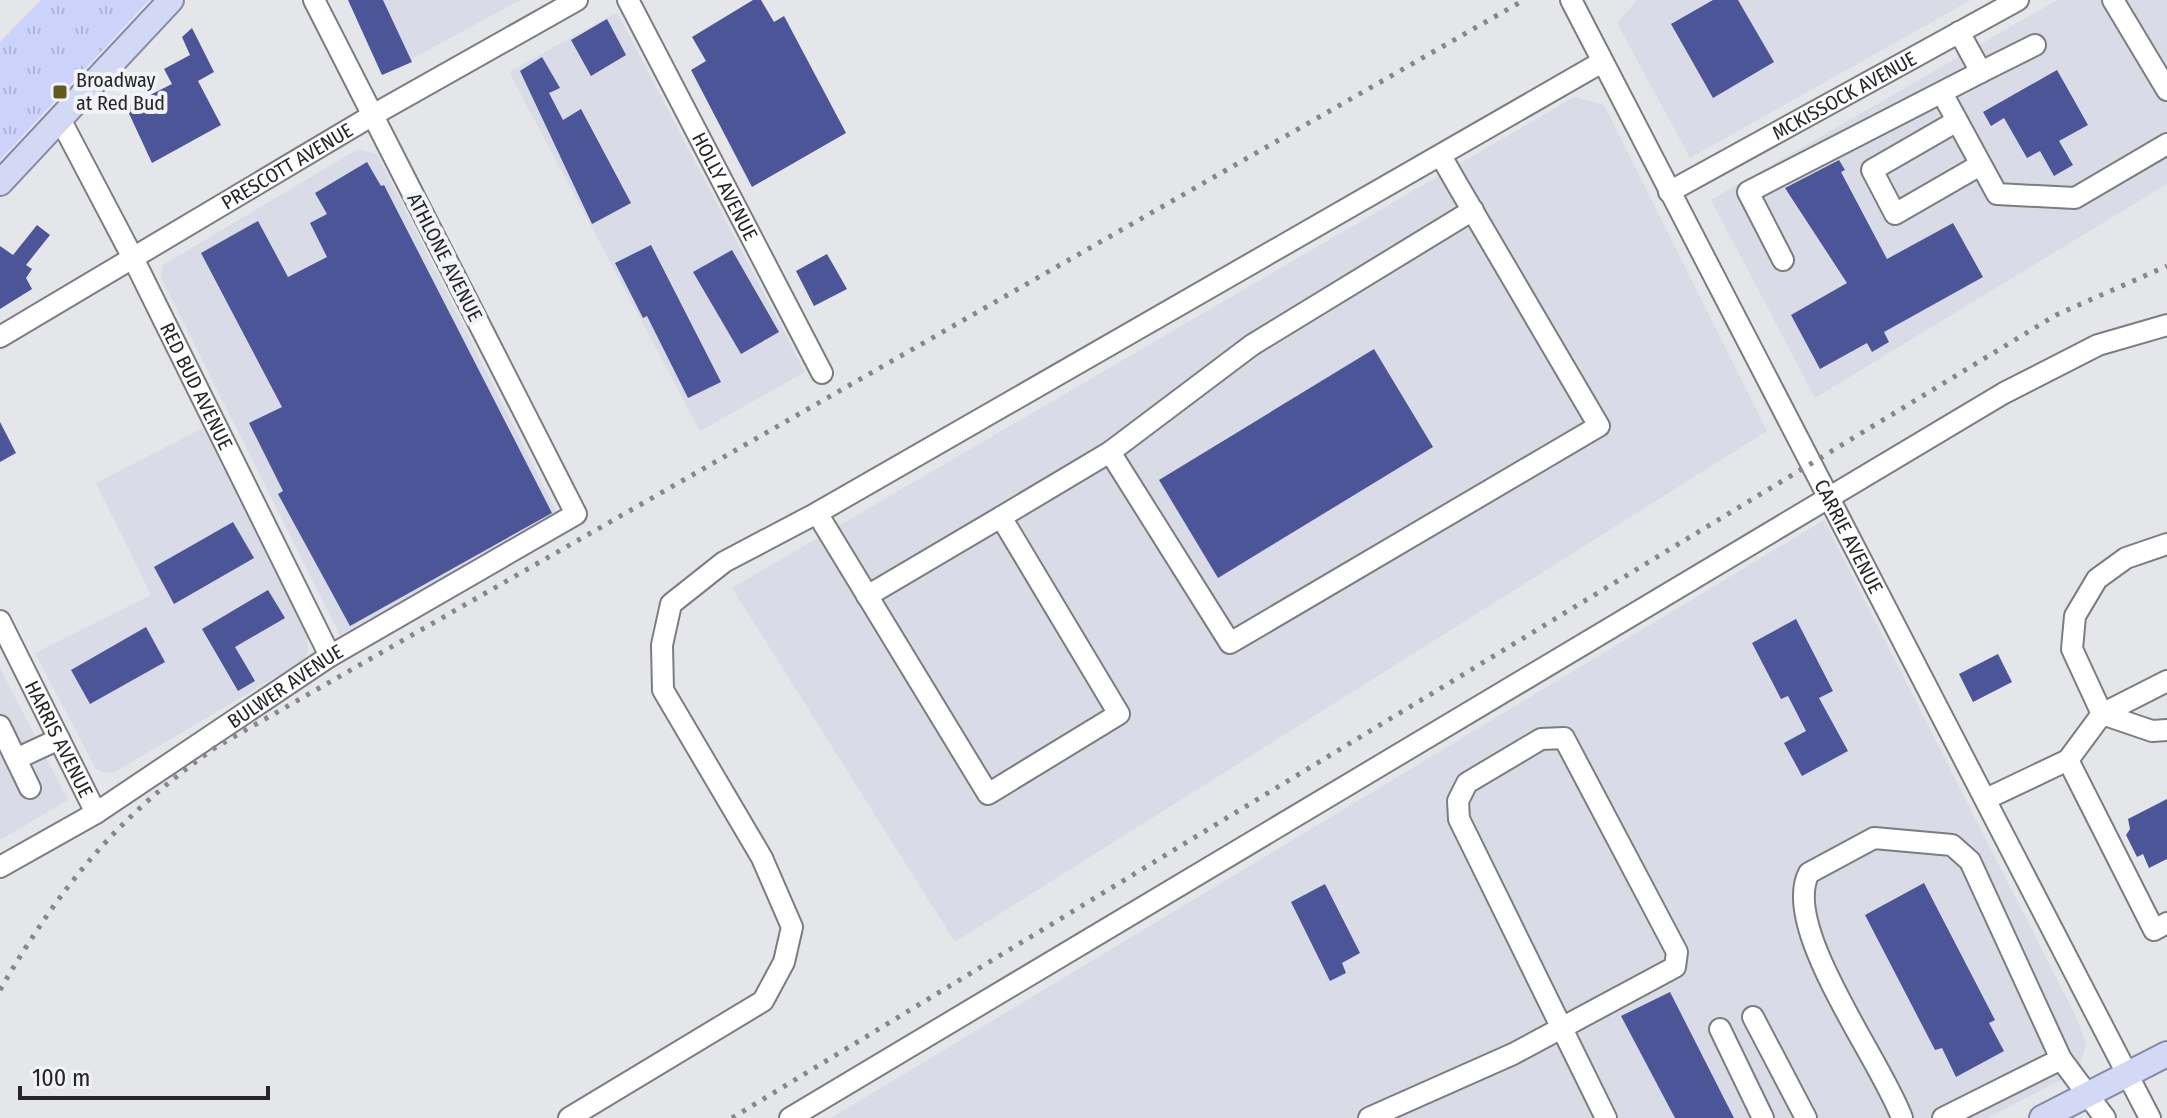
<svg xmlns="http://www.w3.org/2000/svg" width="2167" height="1118" viewBox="0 0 2167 1118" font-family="'Fira Sans Condensed',sans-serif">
<defs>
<pattern id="grass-tufts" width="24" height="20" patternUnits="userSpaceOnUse" patternTransform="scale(2)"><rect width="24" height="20" fill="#cbd3fb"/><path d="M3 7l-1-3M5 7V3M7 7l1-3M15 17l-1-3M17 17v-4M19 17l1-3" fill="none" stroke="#aeb5d7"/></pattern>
</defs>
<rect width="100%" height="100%" fill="#e5e6ea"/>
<g fill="#d9dbe6">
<path d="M348 0H520L382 75Z"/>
<path d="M1637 0H1971L1690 158 1617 23Z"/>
<path d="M2057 0H2167V184L1815 398 1711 200Z"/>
<path d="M617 12 805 372 700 431 509 72Z"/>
<path d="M1574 97 1604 105 1767 431 955 942 732 588Z"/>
<path d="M358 149 377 154 558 515 340 635 161 278 163 265Z"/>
<path d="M203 428 307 632 308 652 304 660 115 772 106 773 96 769 35 653 151 595 96 483Z"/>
<path d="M1824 520 2077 1019 2086 1044 2078 1071 1988 1118H831Z"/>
<path d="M0 668 68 800 0 840Z"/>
</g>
<path fill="url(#grass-tufts)" d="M41 0H149L0 160V42Z"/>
<g fill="#4c5597">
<path d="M348 0H383L412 62 382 75Z"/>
<path d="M753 0H761L774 22 784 16 846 133 752 187 691 70 706 61 692 37Z"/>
<path d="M1713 0H1738L1774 62 1713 98 1671 24Z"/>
<path d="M607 19 626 55 591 76 571 40Z"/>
<path d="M192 28 214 72 198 81 221 125 152 163 126 107 172 84 164 69 190 55 182 37Z"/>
<path d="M542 57 560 88 549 93 563 120 581 109 631 203 592 224 520 71Z"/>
<path d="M2057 70 2088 125 2059 141 2073 165 2054 176 2040 151 2027 158 2004 118 1991 126 1983 112Z"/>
<path d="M1839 160 1845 170 1841 172 1887 259 1953 223 1983 277 1884 332 1889 342 1872 352 1867 343 1820 369 1791 315 1847 283 1785 188Z"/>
<path d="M367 162 381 186 384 185 552 513 350 626 278 494 283 491 249 423 282 407 201 253 258 221 288 277 327 257 310 223 327 214 315 193Z"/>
<path d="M37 225 50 235 26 265 32 269 26 278 32 289 0 309V246L13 255Z"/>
<path d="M651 245 721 382 688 398 647 316 643 318 615 263Z"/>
<path d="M732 250 779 332 741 354 693 272Z"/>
<path d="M827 254 847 289 814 306 796 271Z"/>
<path d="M1374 349 1433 447 1218 578 1159 480Z"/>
<path d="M0 422 16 453 0 462Z"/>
<path d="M233 522 254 558 174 604 154 567Z"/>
<path d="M268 590 285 618 235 647 255 681 238 691 202 629Z"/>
<path d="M1796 619 1833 691 1819 698 1848 751 1802 776 1784 743 1806 731 1788 696 1781 699 1752 643Z"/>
<path d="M146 627 165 662 90 704 71 670Z"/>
<path d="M1998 654 2012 682 1973 702 1959 674Z"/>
<path d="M2167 799V859L2149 868 2143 854 2137 857 2126 835 2130 829 2128 819Z"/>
<path d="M1924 883 1995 1020 1989 1023 2004 1051 1956 1077 1942 1048 1935 1050 1865 915Z"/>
<path d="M1325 884 1360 953 1342 963 1346 973 1330 981 1291 902Z"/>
<path d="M1670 992 1734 1118H1675L1621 1016Z"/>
</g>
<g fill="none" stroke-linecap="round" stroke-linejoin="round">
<defs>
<g id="minor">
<path id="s1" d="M628 0 822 373"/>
<path id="s2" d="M1571 0 2150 1118"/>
<path d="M2113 0 2167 90"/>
<path d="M1981 72 2035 45"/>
<path d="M1942 93 1997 194 2075 198 2167 144"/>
<path id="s3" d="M60 119 133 258 330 656"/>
<path d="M1957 121 1872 170 1895 214 1980 165"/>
<path d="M1441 156 1457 184 1599 426 1230 643 1110 452 1252 345 1473 210"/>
<path id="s4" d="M1669 192 2018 0"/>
<path d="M1783 260 1748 192 1981 72 1959 32"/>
<path id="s5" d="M0 337 373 115 577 0"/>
<path d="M817 513 988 794 1119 714 1001 517 1110 452"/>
<path d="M2167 544 2126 558 2097 579 2075 616 2072 649 2102 714 2167 681"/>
<path d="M867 596 1001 517"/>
<path id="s6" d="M0 621 96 813"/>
<path d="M0 726 30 788"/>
<path d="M16 759 59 739"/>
<path d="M2068 760 2102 714 2152 731 2167 730"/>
<path d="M1986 799 2068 760 2154 930 2167 923"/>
<path id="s7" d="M0 867 96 813 330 656 576 514 314 0"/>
<path d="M1753 1017 1806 1118"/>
<path d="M1720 1029 1763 1118"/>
<path d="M569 1118 763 1001 784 962 792 927 762 858 663 690 662 645 671 604 724 562 817 513 1602 62"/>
<path d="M790 1118 2004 393 2098 345 2167 325"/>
<path d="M1369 1118 1513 1054 1675 967 1677 952 1564 738 1541 739 1467 783 1458 801 1459 819 1606 1118"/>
<path d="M1902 1118C1881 1060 1780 927 1809 873L1874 838 1952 845 1970 861 2061 1059"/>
<path d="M1943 1118 2061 1059 2105 1118"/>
</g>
<g id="major">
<path d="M0 183 171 0"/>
<path d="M2042 1118 2167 1054"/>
</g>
</defs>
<use href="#minor" stroke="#7c7d80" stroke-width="24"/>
<use href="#major" stroke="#8489a8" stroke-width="28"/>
<use href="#minor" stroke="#fff" stroke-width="20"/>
<use href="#major" stroke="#d3d9f4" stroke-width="24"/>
<g stroke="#87878a" stroke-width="5" stroke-dasharray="4 8" stroke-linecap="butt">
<path d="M0 990C61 885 117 817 216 747L1524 0"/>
<path d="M732 1118 2056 315 2167 266"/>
</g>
</g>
<rect fill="#635724" stroke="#f2f3f7" stroke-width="3" x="52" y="84" width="16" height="16" rx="4"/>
<g text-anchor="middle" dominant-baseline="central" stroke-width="8" stroke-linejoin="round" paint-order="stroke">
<g font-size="20" fill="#262627" stroke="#f2f3f7" text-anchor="start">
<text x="76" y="80">Broadway<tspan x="76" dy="23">at Red Bud</tspan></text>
</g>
<g font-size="20" fill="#262627" stroke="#f2f3f7">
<text stroke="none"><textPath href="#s4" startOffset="200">MCKISSOCK AVENUE</textPath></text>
<text stroke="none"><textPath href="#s5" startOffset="334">PRESCOTT AVENUE</textPath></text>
<text stroke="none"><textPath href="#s1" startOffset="210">HOLLY AVENUE</textPath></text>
<text transform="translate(445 257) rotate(63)">ATHLONE AVENUE</text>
<text stroke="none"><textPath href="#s3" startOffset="300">RED BUD AVENUE</textPath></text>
<text stroke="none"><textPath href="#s2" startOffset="604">CARRIE AVENUE</textPath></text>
<text stroke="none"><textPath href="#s7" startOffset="338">BULWER AVENUE</textPath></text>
<text stroke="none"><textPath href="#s6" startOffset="132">HARRIS AVENUE</textPath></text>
</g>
</g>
<path d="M20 1086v12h248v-12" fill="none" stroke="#262627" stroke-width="4"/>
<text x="32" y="1086" font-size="24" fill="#262627" stroke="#f2f3f7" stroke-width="6" paint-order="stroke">100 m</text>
</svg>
